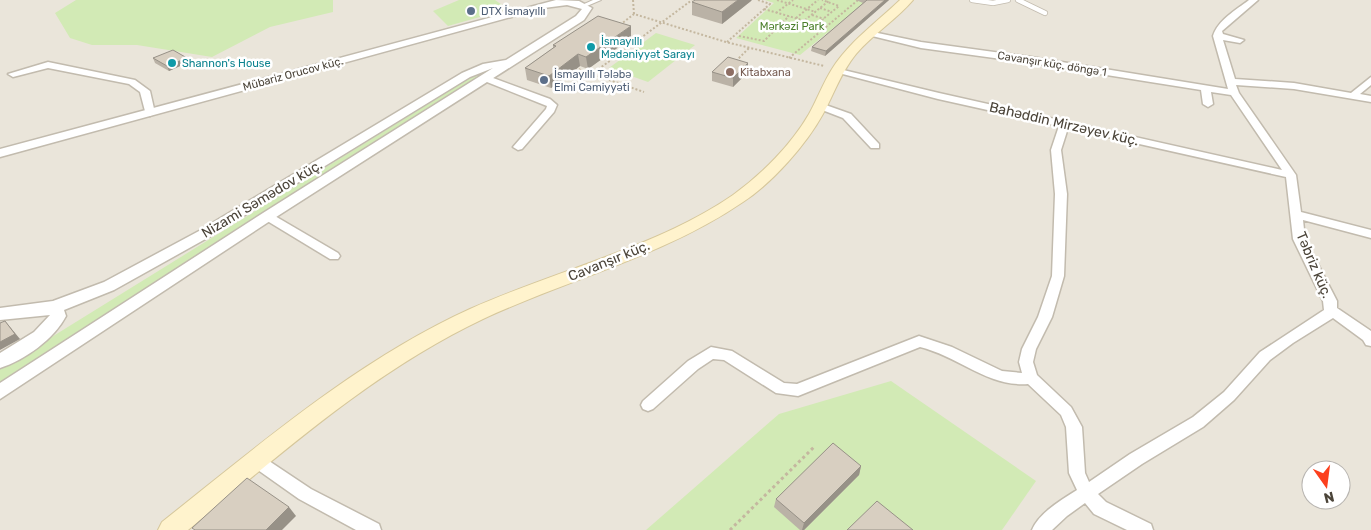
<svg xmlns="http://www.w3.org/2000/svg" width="1371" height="530" viewBox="0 0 1371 530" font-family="Rubik,sans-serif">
<rect width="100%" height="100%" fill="#f6f3ec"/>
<path fill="#eae5da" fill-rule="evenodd" d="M0 0H1371V530H0ZM1311 470H1341V500H1311Z"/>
<g fill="#d2eab5">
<path d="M76 0H333V12L270 27 212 57 137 45H92L70 38 55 13Z"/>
<path d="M459 0H495L508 9 448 26 433 11Z"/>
<path d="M765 0H868L800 55 736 38 774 3Z"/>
<path d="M656 33 695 45 648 82 609 68Z"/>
<path d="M496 68 0 383V369L478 73Z"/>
<path d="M891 381 1036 481 1002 530H646L779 414Z"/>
</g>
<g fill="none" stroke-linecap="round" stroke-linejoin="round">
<defs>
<g id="service">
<path d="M972 0 993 3 1008 0"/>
<path d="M1018 0 1045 13"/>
</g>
<path id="pedestrian" d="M593 0H601L587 6 582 5Z"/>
<g id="minor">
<path d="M1249 0H1258L1222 31 1223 34 1244 40 1240 43 1223 40 1235 79 1294 83 1351 93 1371 77V85L1360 94 1371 96V102L1294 89 1236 85 1239 93 1296 175 1301 212 1371 230V238L1303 220 1305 239 1337 301V308L1371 331V346L1366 345 1363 340 1333 318 1293 343 1270 360 1234 400 1203 427 1142 464 1098 494 1106 502 1151 524 1153 530H1127L1094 514 1085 503 1067 516 1052 530H1032C1039 513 1061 500 1077 490L1069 473 1066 427 1061 415 1028 384C987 387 958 356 920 347L798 396 776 393 724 360 713 359 698 369 653 409 648 411 643 409 641 405 643 401 688 361 711 347 732 351 784 383 797 384 919 336 952 347 1002 371 1022 373 1019 362 1022 349 1038 317 1052 276 1055 194 1051 150 1059 126 938 99 835 72V68L939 93 1282 170 1231 95 1211 92 1213 104 1208 107 1203 104 1201 90 1031 63 921 48 868 35V31L921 42 1031 57 1228 89 1213 36C1218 20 1236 10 1249 0ZM1068 128 1286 177 1293 239 1323 301 1324 310 1260 352 1224 392 1193 417 1130 454 1089 482 1085 473 1082 427 1071 407 1037 375 1033 362 1036 349 1052 317 1064 276 1067 194 1061 150Z"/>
<path d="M48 62 135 80 150 91 155 113 150 116 146 115 140 92 129 84 48 68 13 77 8 74Z"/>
<path d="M485 75 550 99 557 105 554 112 522 149 518 150 513 147 546 109 547 106 482 80 480 78Z"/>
<path d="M820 103 851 114 879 144V148H871L843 118 817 108 815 106Z"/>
<path d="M268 212 338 253 340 256 338 259H330L264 219 262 216 264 213Z"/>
<path d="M257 453 311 489 379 524 381 530H356L299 499 251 465 249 460 251 455Z"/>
</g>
<path id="tertiary" d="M556 0 579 1 592 8 584 20 273 219 0 399V383L263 213 493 68 470 77 209 237 114 290 64 310 66 316C54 339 25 360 0 368V353L34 332 50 315 0 320V308L53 301 104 282 199 231 462 73 483 64 506 60 576 16 582 9 567 5 544 8 0 157V149Z"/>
<path id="secondary" d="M900 0H913C896 20 873 34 856 54 841 72 834 94 823 114 806 145 772 183 743 202 664 256 569 279 483 319 373 371 281 454 188 530H158L162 522C259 445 356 361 470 309 554 271 658 247 733 195 762 174 791 145 809 114 817 100 823 83 832 69 849 42 877 22 900 0Z"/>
</defs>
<use href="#service" stroke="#c2bbae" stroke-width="6"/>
<use href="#pedestrian" stroke="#c2bbae" stroke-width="2"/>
<use href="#minor" stroke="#c2bbae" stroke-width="3"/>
<use href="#tertiary" stroke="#c2bbae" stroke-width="3"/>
<use href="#secondary" stroke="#d6c79b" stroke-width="2"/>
<g stroke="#c4b79f" stroke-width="2" stroke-dasharray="2 2" stroke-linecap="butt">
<path d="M633 0 634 14"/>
<path d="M777 0 816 12"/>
<path d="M820 8 832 12"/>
<path d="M764 9 826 27"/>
<path d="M776 13 793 0"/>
<path d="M812 15 824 19"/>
<path d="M796 18 818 0"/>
<path d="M805 20 830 0"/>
<path d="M818 23 839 6 822 0"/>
<path d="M620 25 634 14 726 42 824 66"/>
<path d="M739 36 764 41 789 16"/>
<path d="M727 42 770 4 758 0"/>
<path d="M789 58 858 0"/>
<path d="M736 61 749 48"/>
<path d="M575 68 644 92"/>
<path d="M592 74 692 0"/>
</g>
<path stroke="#c4b79f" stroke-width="3" stroke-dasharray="3 3" stroke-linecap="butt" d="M730 530 814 447"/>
<use href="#service" stroke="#fff" stroke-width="4.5"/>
<use href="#pedestrian" fill="#fff" fill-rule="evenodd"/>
<use href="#minor" fill="#fff" fill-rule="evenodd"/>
<use href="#tertiary" fill="#fff" fill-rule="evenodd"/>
<use href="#secondary" fill="#fff3cd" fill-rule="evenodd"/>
</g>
<g fill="#bab2a6">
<path d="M856 0H889L825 56 811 51 812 47 863 3Z"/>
<path d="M751 1 722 24 692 15V2Z"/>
<path d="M631 38 588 69 580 66 551 88 527 80 525 68 553 48V45Z"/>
<path d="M153 58 189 62 169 71 155 63Z"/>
<path d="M712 72H748L733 87 712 81Z"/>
<path d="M861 466 859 475 804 530H800L774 507 776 499Z"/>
</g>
<g fill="#979187">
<path d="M738 0H752L751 1 722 24V12Z"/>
<path d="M885 0H889L825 56 826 51Z"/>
<path d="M631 26V38L588 69 586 57Z"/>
<path d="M578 54 580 66 551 88 549 76Z"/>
<path d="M187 58 189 62 169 71 167 66Z"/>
<path d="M748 63V72L733 87V78Z"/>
<path d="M5 321 20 339 0 350V342Z"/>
<path d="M861 466 859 475 804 530H802L804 523Z"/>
<path d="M289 507 296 516 282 530H266Z"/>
</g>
<g fill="#d8cfc1" stroke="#979187">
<path d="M695 0H738L722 12 692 2Z"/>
<path d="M866 0H885L826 51 812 47 867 0Z"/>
<path d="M598 16 631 26 586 57 578 54 549 76 525 68 556 46 553 45Z"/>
<path d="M173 50 187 58 167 66 153 58Z"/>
<path d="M728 57 748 63 733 78 712 72Z"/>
<path d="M5 321 15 334 0 342V323Z"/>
<path d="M833 443 861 466 804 523 776 499Z"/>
<path d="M247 478 289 507 266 530H195L192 528Z"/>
<path d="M877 501 913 530H847Z"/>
</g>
<g fill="#5c6f8a" stroke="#fff" stroke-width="2">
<circle cx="471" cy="11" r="5"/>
<circle cx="544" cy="80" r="5"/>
</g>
<g fill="#0f9aa8" stroke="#fff" stroke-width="2">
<circle cx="591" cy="47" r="5"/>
<circle cx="172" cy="63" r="5"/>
</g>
<circle fill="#8d6e63" stroke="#fff" stroke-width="2" cx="730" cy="72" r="5"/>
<g text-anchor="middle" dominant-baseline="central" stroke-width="5" stroke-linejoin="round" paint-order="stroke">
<g font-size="11" fill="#4e5e75" stroke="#fff" text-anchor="start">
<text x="481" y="11">DTX İsmayıllı</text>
<text x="554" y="74">İsmayıllı Tələbə<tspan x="554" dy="13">Elmi Cəmiyyəti</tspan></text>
</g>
<g font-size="11" fill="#4a7f2a" stroke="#fff">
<text x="792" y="26">Mərkəzi Park</text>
</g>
<g font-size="11" fill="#0d838f" stroke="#fff" text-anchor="start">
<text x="601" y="41">İsmayıllı<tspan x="601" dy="13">Mədəniyyət Sarayı</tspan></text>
<text x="182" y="63">Shannon's House</text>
</g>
<g font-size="11" fill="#4b4439" stroke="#fff">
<text transform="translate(1052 64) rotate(9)">Cavanşır küç. döngə 1</text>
<text transform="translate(293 74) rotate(-15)">Mübariz Orucov küç.</text>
</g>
<g font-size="11" fill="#785e54" stroke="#fff" text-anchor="start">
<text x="740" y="72">Kitabxana</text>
</g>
<g font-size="14" fill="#4b4439" stroke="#fff">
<text transform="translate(1064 124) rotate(13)">Bahəddin Mirzəyev küç.</text>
<text transform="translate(262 199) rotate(-31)">Nizami Səmədov küç.</text>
<text transform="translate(609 261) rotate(-22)">Cavanşır küç.</text>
<text transform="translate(1314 265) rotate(67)">Təbriz küç.</text>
</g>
</g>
<g transform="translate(1326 485) rotate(166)"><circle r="24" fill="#ffffff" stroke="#b7b4b0"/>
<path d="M0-4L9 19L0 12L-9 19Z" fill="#fc3f1d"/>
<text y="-8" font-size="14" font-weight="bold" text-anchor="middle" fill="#4b4439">N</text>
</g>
</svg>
